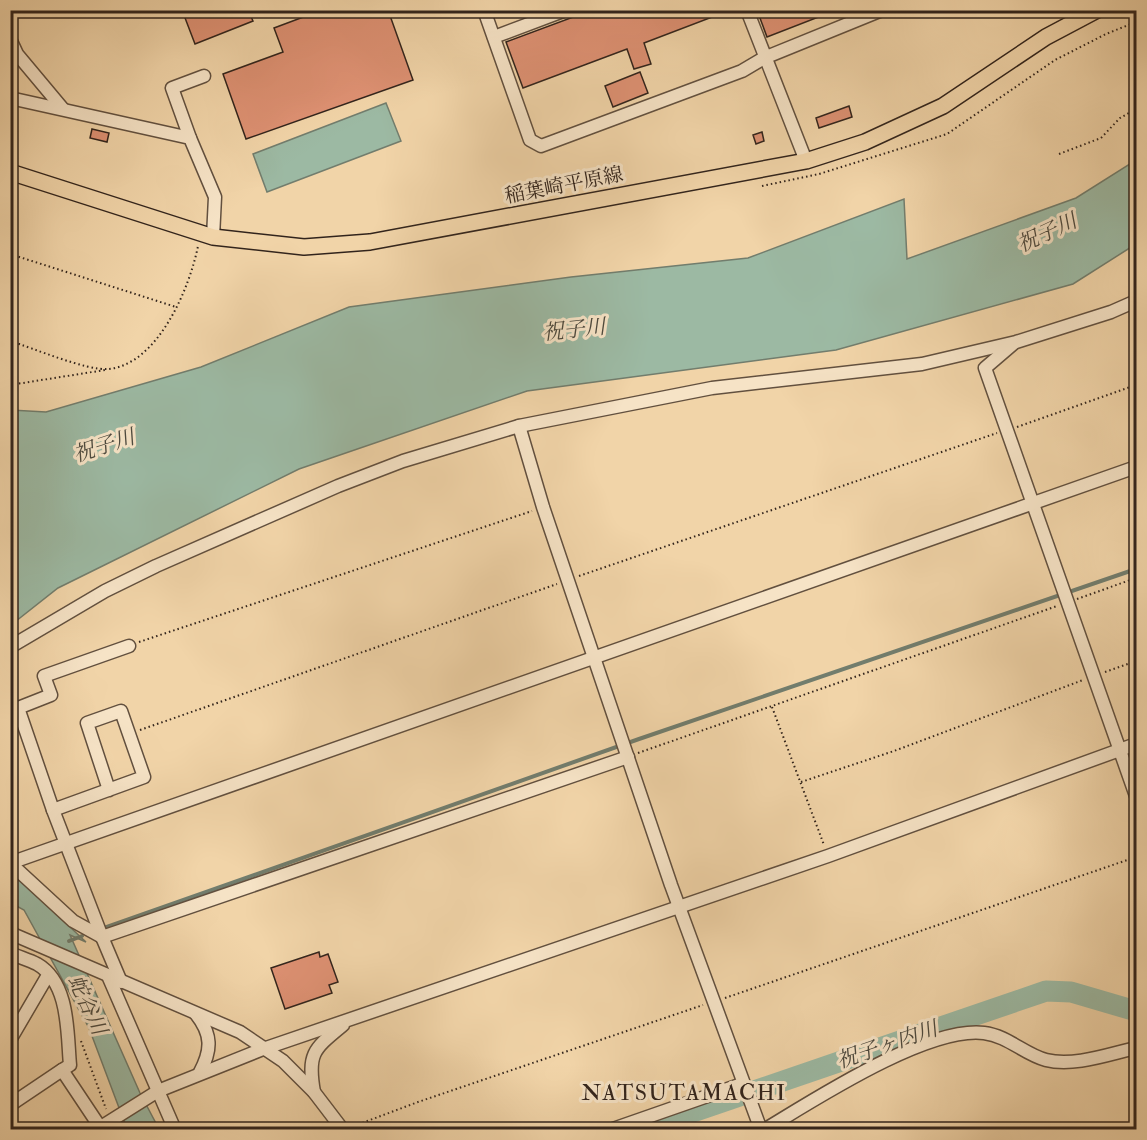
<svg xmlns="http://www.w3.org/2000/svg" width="1147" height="1140" viewBox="0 0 1147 1140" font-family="'IM FELL Double Pica','Noto Serif JP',serif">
<rect width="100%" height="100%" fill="#f1d4a8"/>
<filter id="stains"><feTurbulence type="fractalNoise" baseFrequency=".00333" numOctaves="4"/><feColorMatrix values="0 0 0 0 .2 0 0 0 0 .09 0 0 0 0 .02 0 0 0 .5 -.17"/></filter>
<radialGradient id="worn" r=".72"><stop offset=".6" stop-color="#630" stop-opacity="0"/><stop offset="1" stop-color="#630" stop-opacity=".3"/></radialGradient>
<g fill="#9cb9a3" stroke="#727d6d" stroke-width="1.5">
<path d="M386 103 401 141 267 192 253 154Z"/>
<path d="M1136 160V244L1073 284 836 350 527 391 299 469 58 588 11 625V410L46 412 201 367 349 307 571 277 748 258 904 199 907 259 1076 198Z"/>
<path d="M10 871 86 942 70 935 140 1093 159 1129H127L89 1028 24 910 11 903Z"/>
</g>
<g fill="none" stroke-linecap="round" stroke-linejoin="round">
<g stroke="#727d6d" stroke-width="4">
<path d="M104 928 639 739 1136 569"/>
<path d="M69 941 82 936"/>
</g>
<path stroke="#9cb9a3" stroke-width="21" d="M640 1130 1046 991 1071 992 1136 1011"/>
</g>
<g fill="#de9173" stroke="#32241c" stroke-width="1.5">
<path d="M182 10H248L253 21 195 44Z"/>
<path d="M322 10H388L413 80 246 139 223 74 283 52 274 28Z"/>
<path d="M592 10H727L728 11 644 43 651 64 634 69 627 49 523 88 506 42Z"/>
<path d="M757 10H834V11L767 37Z"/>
<path d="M640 72 648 93 613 107 605 86Z"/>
<path d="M849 106 852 117 819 128 816 118Z"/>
<path d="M92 129 109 133 107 142 90 138Z"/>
<path d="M762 132 764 141 756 144 753 135Z"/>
<path d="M319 952 320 957 328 954 338 982 329 985 332 993 285 1009 271 968Z"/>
</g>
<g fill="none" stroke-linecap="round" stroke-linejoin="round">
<defs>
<g id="minor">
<path d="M484 10 530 140 541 146 742 71 764 58 882 10"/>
<path d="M747 10 806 161"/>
<path d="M494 37 566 10"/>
<path d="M10 39 17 54 63 109"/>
<path d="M10 98 190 138 215 197 213 237"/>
<path d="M190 138 172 88 204 76"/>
<path d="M1013 344 985 368 1136 796"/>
<path d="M519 426 543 507 671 885 761 1130"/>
<path d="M10 647 105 591 156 566 338 486 403 461 519 426 712 388 922 364 1016 342 1111 312 1136 301"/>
<path d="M53 810 144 777 121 711 87 723 109 790"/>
<path d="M10 863 1136 467"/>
<path d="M10 863 73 921 102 937"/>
<path d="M10 933 240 1032 283 1061 314 1092 343 1130"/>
<path d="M102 937 53 810 18 708 51 695 44 676 129 646"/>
<path d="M10 953C19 957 29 960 37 964 70 983 67 1034 70 1065L62 1070"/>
<path d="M109 978 175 1130"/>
<path d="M121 982 102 937 628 757"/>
<path d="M196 1014C212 1034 212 1050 200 1072"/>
<path d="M10 1040 48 975"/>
<path d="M314 1092C307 1053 314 1049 343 1025"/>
<path d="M10 1105 62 1070 102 1130"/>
<path d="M96 1130 158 1091 263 1049 828 856 1136 744"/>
<path d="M610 1130 742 1084"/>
<path d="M764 1130C814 1100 927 1026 984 1033 1008 1036 1024 1054 1046 1060 1074 1067 1109 1054 1136 1048"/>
</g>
<path id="major" d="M10 172 213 237 304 247 370 242 806 161 865 142 943 106 1046 37 1097 10"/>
</defs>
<use href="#minor" stroke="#62503f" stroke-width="15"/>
<use href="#major" stroke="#32241c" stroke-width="18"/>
<g stroke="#32241c" stroke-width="2" stroke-dasharray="1.5 3" stroke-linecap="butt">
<path d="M1059 154 1101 138 1120 118 1136 109"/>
<path d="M762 186 819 174 947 134 1055 60 1106 34 1136 22"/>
<path d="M10 254 176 307"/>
<path d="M10 341C33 348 87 371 108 369 158 365 190 287 198 246"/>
<path d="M10 385 105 370"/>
<path d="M1017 427 1136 385"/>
<path d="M579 576 997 433"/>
<path d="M1077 599 1136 578"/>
<path d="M139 642 532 511"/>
<path d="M1105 672 1136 661"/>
<path d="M772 707 824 845"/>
<path d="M140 730 557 584"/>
<path d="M638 753 1057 606"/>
<path d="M801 782 894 751 1083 680"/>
<path d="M725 998 1136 857"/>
<path d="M81 1041 106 1109"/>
<path d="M354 1126 418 1102 703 1005"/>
</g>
<use href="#minor" stroke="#f6e3c6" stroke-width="12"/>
<use href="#major" stroke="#f1d4a8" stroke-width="15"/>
</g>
<g text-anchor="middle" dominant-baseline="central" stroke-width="6" stroke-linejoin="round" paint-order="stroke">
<g font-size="20" fill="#32241c" stroke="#f6e3c6">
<text transform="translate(564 185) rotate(-11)">稲葉崎平原線</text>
</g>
<g font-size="21" font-style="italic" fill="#4c493e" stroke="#f6e3c6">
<text transform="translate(1047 233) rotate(-25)">祝子川</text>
<text transform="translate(574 330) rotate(-6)">祝子川</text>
<text transform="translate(104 446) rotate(-18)">祝子川</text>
<text transform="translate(87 1005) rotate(65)">蛇谷川</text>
<text transform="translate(887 1045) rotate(-19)">祝子ヶ内川</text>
</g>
<g font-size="22" letter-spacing="1.5" fill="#32241c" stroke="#f6e3c6">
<text x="684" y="1093">NATSUTAMACHI</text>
</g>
</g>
<rect width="1147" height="1140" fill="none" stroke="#f1d4a8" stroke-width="36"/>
<rect x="12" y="12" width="1123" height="1116" fill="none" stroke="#32241c" stroke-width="3"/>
<rect x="18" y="18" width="1111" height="1104" fill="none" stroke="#32241c" stroke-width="1.5"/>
<rect width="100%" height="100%" filter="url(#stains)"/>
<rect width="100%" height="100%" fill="url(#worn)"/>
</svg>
